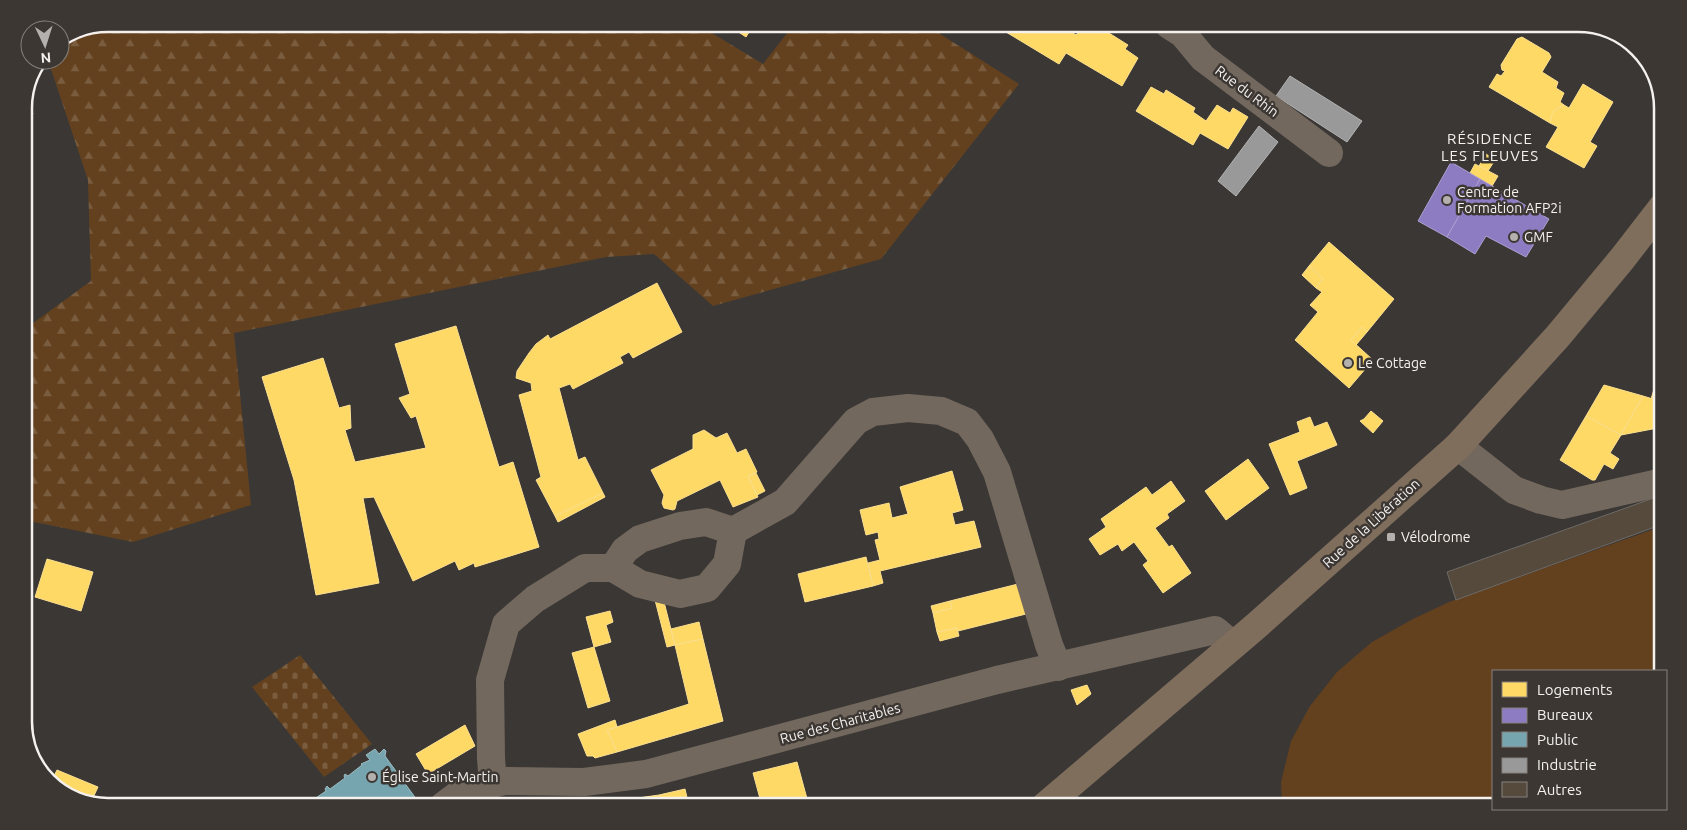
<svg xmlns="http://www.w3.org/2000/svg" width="1687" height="830" viewBox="0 0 1687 830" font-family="Ubuntu,sans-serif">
<defs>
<pattern id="forest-firs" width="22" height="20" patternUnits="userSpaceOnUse" patternTransform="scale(1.25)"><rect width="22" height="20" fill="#63411e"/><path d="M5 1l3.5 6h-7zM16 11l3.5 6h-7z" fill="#7a5d3f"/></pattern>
<pattern id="cemetery-stones" width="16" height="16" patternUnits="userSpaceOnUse" patternTransform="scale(1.25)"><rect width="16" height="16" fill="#63411e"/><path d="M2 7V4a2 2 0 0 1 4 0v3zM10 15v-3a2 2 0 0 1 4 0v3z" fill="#7a5d3f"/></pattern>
</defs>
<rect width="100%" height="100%" fill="#3a3735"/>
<path fill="url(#forest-firs)" d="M702 27 763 64 792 27H929L1019 84 881 259 713 306 654 254 606 257 234 333 251 505 133 542 24 520V338L29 326 91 281 88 180 48 60H60V41L77 30Z"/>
<path fill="url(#cemetery-stones)" d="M300 655 372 744 324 777 252 687Z"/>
<path fill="#63411e" d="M1663 526V671H1493V806H1282L1281 782 1291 741 1310 706 1337 672 1372 642 1413 619 1449 602Z"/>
<g fill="#ffd966" stroke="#fce08f">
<path d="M996 26H1064L1076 35 1083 26 1097 33 1101 28 1128 45 1125 49 1138 58 1122 86 1066 53 1059 64Z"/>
<path d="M731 27H752L746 37Z"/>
<path d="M1522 37 1549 53 1551 57 1542 72 1558 82 1556 88 1564 93 1560 102 1564 105 1555 110 1550 123 1489 87 1497 74 1501 76 1505 71 1502 70 1501 65 1517 39Z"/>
<path d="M39 71 41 73 24 104Z"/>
<path d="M1583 84 1613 102 1590 142 1597 146 1584 168 1546 147 1558 127 1550 123 1552 114 1555 110 1564 105 1569 108Z"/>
<path d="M1151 87 1164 94 1166 90 1195 108 1193 112 1206 121 1217 105 1230 113 1233 108 1248 117 1228 149 1200 133 1193 145 1136 111Z"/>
<path d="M24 107 33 113 24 128Z"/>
<path d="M1486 154 1495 160 1488 171 1479 166Z"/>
<path d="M1475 164 1498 176 1492 186 1470 173Z"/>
<path d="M1329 242 1394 299 1367 332 1362 327 1351 340 1373 360 1349 388 1295 340 1318 312 1310 305 1322 292 1316 288 1323 279 1309 266Z"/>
<path d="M1309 266 1323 279 1316 288 1302 275Z"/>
<path d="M657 283 682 332 633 358 629 352 620 357 623 363 573 389 570 384 559 388 578 460 585 457 603 493 555 516 536 480 541 477 519 395 532 391 531 383 516 378 517 371 529 353 536 344 548 335 550 339Z"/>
<path d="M456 326 499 467 513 462 539 547 475 567 474 563 459 570 455 561 413 581 374 497 363 498 379 583 316 595 294 480 262 377 323 358 339 408 350 405 351 428 345 430 355 462 426 448 416 416 411 418 399 398 410 394 395 344Z"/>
<path d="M1362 327 1367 332 1356 345 1351 340Z"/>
<path d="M1660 370 1663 371V403L1651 399Z"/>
<path d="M1604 385 1643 396 1621 435 1586 416Z"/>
<path d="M1643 396 1656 400V421L1663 420V427L1621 435Z"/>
<path d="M1371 411 1383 421 1373 433 1360 421 1364 419Z"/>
<path d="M1586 416 1621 435 1610 453 1619 459 1613 469 1604 464 1595 480H1592L1560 460Z"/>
<path d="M1310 417 1314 427 1327 422 1337 445 1297 461 1307 488 1290 495 1269 444 1300 432 1297 422Z"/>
<path d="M704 430 716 438 727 433 737 453 746 449 757 472 748 476 758 497 733 507 720 480 677 501 675 509 673 510 664 508 662 503 664 495 651 470 693 449V435Z"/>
<path d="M1248 459 1269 488 1226 520 1205 491Z"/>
<path d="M952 471 963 510 952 513 955 525 974 521 981 547 880 571 883 583 873 586 868 563 880 560 875 540 879 539 878 532 866 535 860 510 889 503 892 518 908 514 900 487Z"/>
<path d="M756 473 765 491 757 495 748 476Z"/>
<path d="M1171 481 1185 501 1167 514 1169 518 1155 528 1169 547 1172 545 1191 573 1163 593 1143 565 1148 561 1134 542 1122 551 1118 544 1100 555 1089 539 1106 527 1101 519 1146 487 1152 495Z"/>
<path d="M603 493 605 497 558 522 555 516Z"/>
<path d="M866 557 873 586 805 602 798 574Z"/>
<path d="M47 559 93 572 81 611 35 597Z"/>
<path d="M1018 584 1026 614 958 631 957 628 937 632 933 613 952 608 950 601Z"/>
<path d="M663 598 675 645 667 647 655 600Z"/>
<path d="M950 601 952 608 933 613 931 606Z"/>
<path d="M610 611 613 622 606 625 611 642 594 647 586 617Z"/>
<path d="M699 622 703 639 675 645 671 629Z"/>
<path d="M957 628 959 636 940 641 937 632Z"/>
<path d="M703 639 723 721 617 752 607 730 689 704 675 645Z"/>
<path d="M594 647 610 701 588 708 572 653Z"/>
<path d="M1087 685 1091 694 1077 705 1071 690Z"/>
<path d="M615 720 617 727 607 730 617 752 595 758 593 756H587L578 734Z"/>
<path d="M465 725 475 746 428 774 416 754Z"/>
<path d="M797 762 809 806H762L753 773Z"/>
<path d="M57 770 98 787 91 802 72 798 52 780Z"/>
<path d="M685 789 689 806H662L659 795Z"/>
<path d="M659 795 662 806H624V800Z"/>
<path d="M570 803V806H544V804Z"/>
</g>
<g fill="#8e7cc3" stroke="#ad9fd0">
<path d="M1451 162 1480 179 1447 237 1418 221Z"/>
<path d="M1480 179 1549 219 1526 257 1486 236 1475 254 1447 237Z"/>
</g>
<path fill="#76a5af" stroke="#9cbcc2" d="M375 749 379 754 384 749 386 751 385 756 417 800 413 803 411 800 403 806H305L307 804 305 801 308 799 310 802 326 791 325 789 327 786 330 789 345 778 344 776 345 774 348 776 362 765 361 764 370 760 366 755Z"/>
<g fill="#999" stroke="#b4b3b3">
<path d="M1290 76 1362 121 1347 142 1276 96Z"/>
<path d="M1259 126 1278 142 1236 196 1218 181Z"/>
</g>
<path fill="#554a3c" stroke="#6d6a68" d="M1662 495 1663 524 1456 600 1447 572Z"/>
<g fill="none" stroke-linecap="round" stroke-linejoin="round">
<g stroke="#73685d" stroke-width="28">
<path d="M1169 25 1183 34 1203 58 1329 153"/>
<path d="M1458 446 1514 490 1541 500 1562 505 1663 482"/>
<path d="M613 568 640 584 680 594 707 588 727 564 733 531"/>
<path d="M493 784 491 758 490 680 506 624 535 599 585 568H613L625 550 640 539 680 526 706 522 733 531 785 502 856 421 873 412 908 408 941 411 967 422 980 439 997 472 1049 645 1058 667"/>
<path d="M443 806 463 791 505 781 584 782 646 774 997 680 1215 630 1233 645"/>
</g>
<path stroke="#806e5d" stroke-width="28" d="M1045 806 1256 626 1458 446 1558 336 1622 259 1663 206"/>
</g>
<g fill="#b3b0ae" stroke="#3c3733" stroke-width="2">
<circle cx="1447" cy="200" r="5"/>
<circle cx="1514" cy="237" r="5"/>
<circle cx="1348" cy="363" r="5"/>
<rect x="1386" y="532" width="10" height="10" rx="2.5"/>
<circle cx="372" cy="777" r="5"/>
</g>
<g text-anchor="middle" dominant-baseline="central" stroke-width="5" stroke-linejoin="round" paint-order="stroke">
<g font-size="14" fill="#f4f1ef" stroke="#3c3733">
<text transform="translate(1247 91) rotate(37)">Rue du Rhin</text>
<text transform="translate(1371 523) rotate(-42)">Rue de la Libération</text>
<text transform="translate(840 723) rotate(-15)">Rue des Charitables</text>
</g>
<g font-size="14" fill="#f4f1ef" stroke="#3c3733" text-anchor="start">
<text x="1457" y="192">Centre de<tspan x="1457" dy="16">Formation AFP2i</tspan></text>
<text x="1524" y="237">GMF</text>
<text x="1358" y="363">Le Cottage</text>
<text x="1401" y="537">Vélodrome</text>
<text x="382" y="777">Église Saint-Martin</text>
</g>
<g font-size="15" letter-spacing="1" fill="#f4f1ef" stroke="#3c3733">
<text x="1490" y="138">RÉSIDENCE<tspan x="1490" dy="17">LES FLEUVES</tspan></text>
</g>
</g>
<path d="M0 0H1687V830H0ZM108 32H1578A76 76 0 0 1 1654 108V722A76 76 0 0 1 1578 798H108A76 76 0 0 1 32 722V108A76 76 0 0 1 108 32Z" fill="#3c3733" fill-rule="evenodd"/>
<path fill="none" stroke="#f4f1ef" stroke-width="2.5" d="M108 32H1578A76 76 0 0 1 1654 108V722A76 76 0 0 1 1578 798H108A76 76 0 0 1 32 722V108A76 76 0 0 1 108 32Z"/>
<rect x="1492" y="670" width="175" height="140" fill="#3c3733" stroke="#86817e"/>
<rect x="1502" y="682" width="25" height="15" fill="#ffd966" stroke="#86817e"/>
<text x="1537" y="695" font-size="15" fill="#f4f1ef">Logements</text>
<rect x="1502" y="708" width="25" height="15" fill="#8e7cc3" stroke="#86817e"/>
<text x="1537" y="720" font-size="15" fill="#f4f1ef">Bureaux</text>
<rect x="1502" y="732" width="25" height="15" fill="#76a5af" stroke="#86817e"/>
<text x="1537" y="745" font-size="15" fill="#f4f1ef">Public</text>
<rect x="1502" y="758" width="25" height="15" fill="#999999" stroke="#86817e"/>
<text x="1537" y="770" font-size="15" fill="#f4f1ef">Industrie</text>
<rect x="1502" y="782" width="25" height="15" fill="#554a3c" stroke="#86817e"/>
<text x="1537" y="795" font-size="15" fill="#f4f1ef">Autres</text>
<g transform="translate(45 45) rotate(176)"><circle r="24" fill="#3c3733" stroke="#86817e"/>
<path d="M0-4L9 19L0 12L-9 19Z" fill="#b3b0ae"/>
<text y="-8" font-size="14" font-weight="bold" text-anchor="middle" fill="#f4f1ef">N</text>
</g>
</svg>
